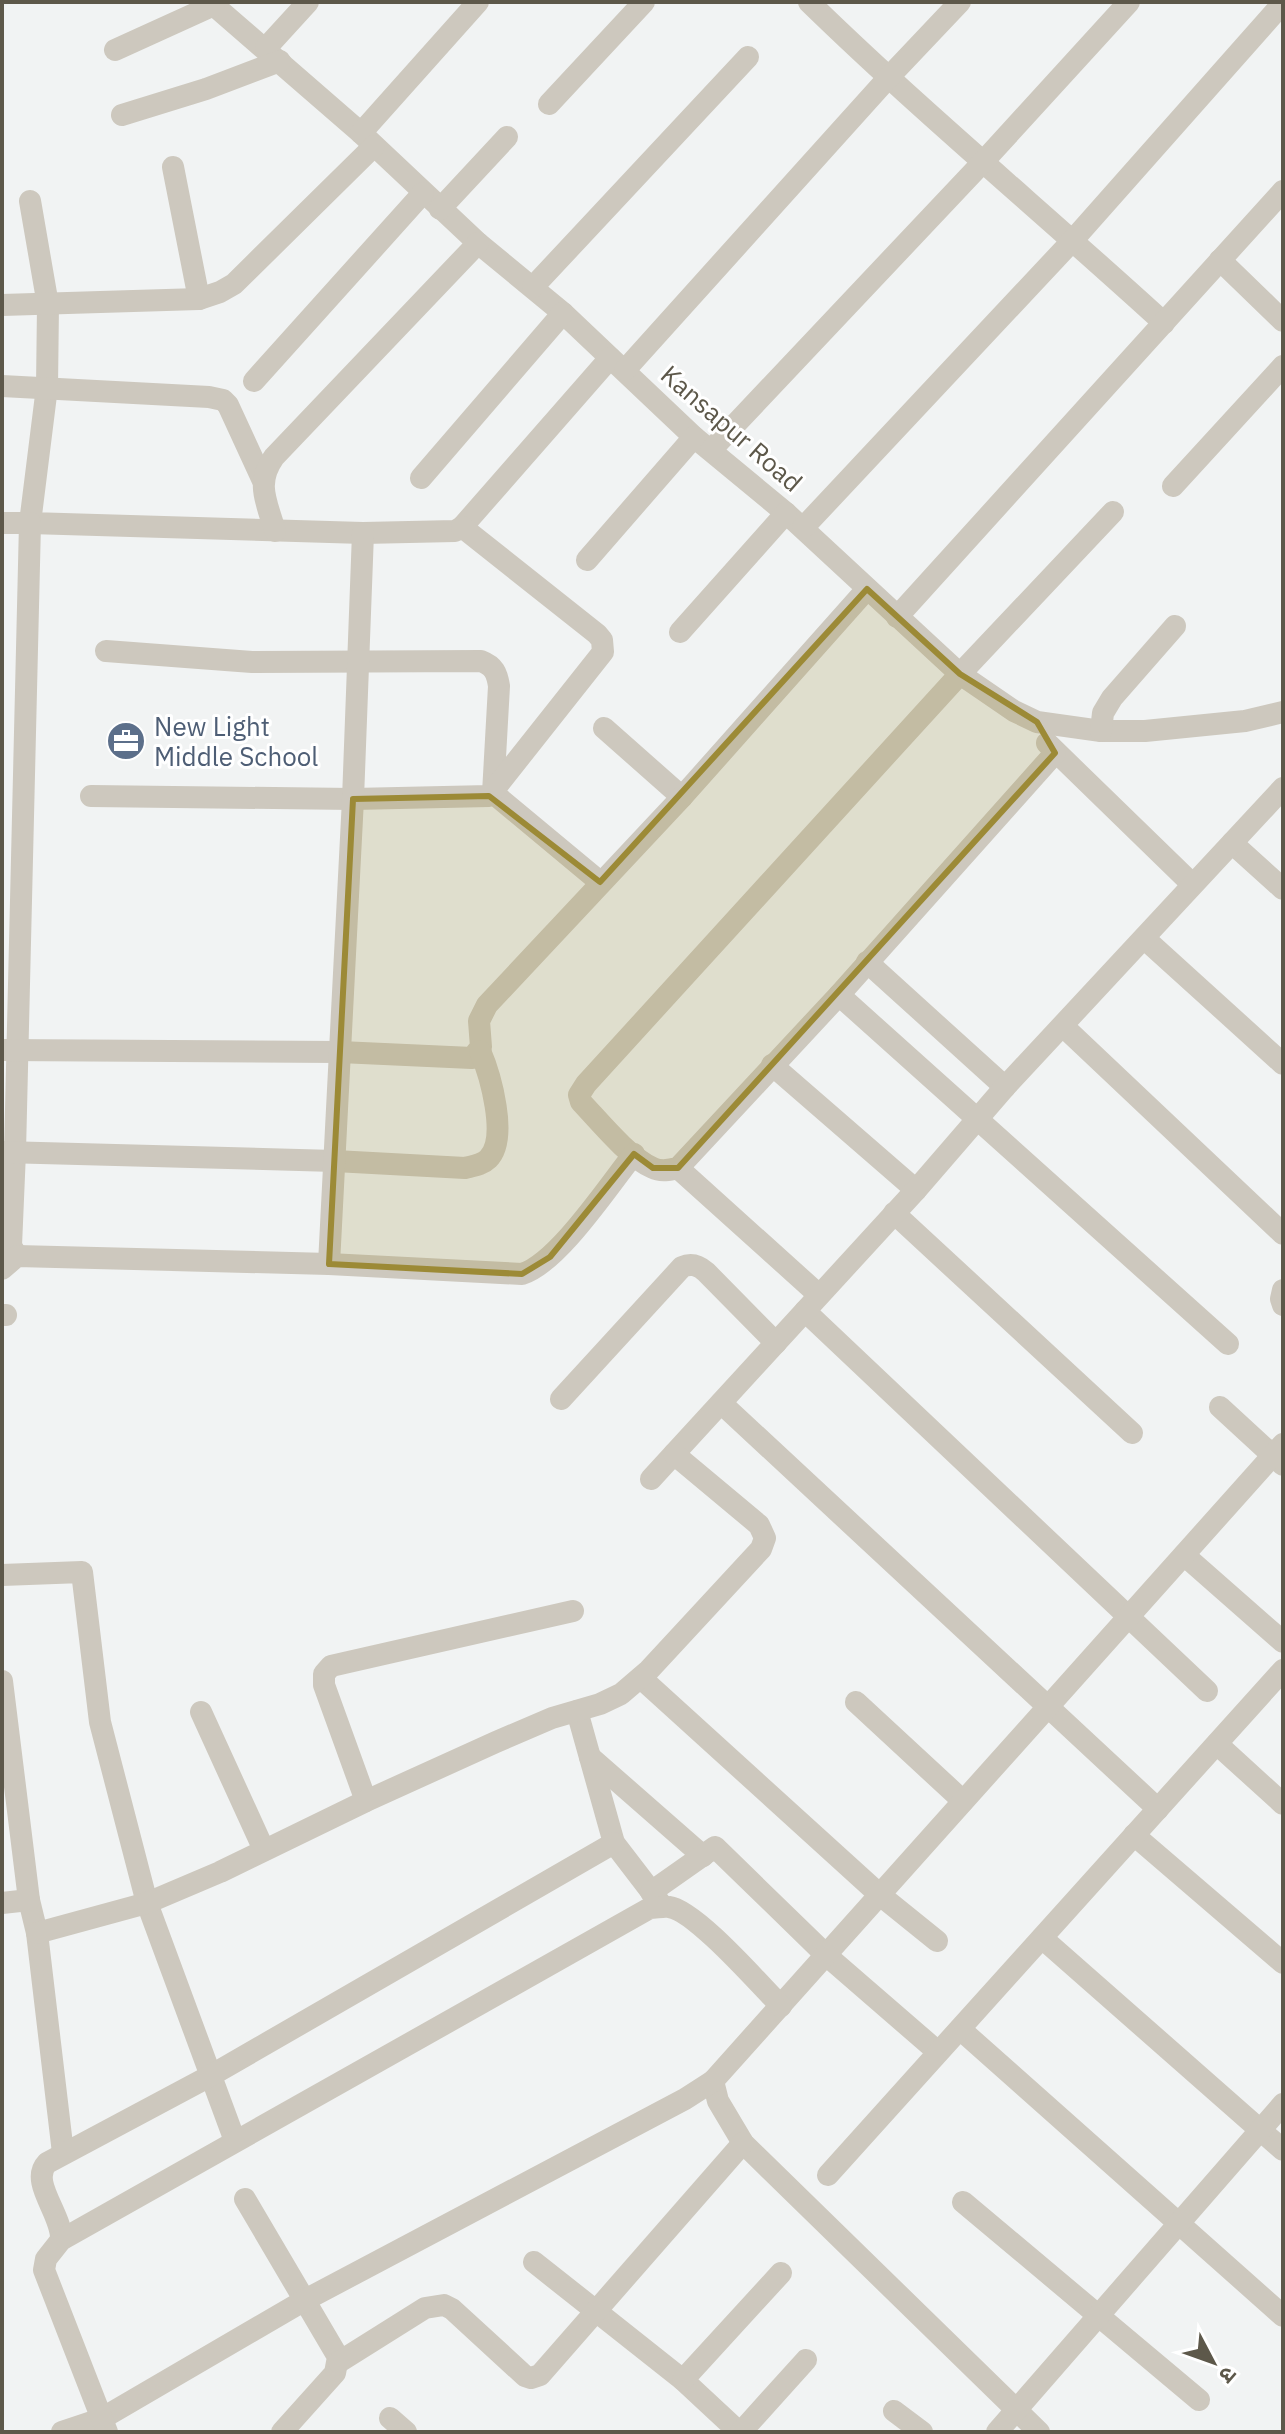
<svg xmlns="http://www.w3.org/2000/svg" width="1285" height="2434" viewBox="0 0 1285 2434" font-family="'IBM Plex Sans','Noto Sans Devanagari',sans-serif">
<rect width="100%" height="100%" fill="#f1f3f3"/>
<g fill="none" stroke-linecap="round" stroke-linejoin="round">
<g stroke="#cdc8be" stroke-width="22">
<path d="M210 2 361 133 478 243 563 313 694 437 786 513 960 674 1014 711 1037 722 1101 731H1145L1245 721 1283 712"/>
<path d="M809 2C924 114 1046 215 1164 323"/>
<path d="M266 48 308 2"/>
<path d="M115 50 214 5"/>
<path d="M549 104 644 2"/>
<path d="M122 115 206 89 280 61"/>
<path d="M361 133 478 2"/>
<path d="M173 167 199 299"/>
<path d="M30 201 48 305 47 387 30 523 363 533 455 531 462 527 610 358"/>
<path d="M440 209 507 137"/>
<path d="M1220 260 1283 321"/>
<path d="M533 287 748 57"/>
<path d="M2 305 199 299 220 292 234 284 374 146"/>
<path d="M625 370 888 78 960 2"/>
<path d="M254 381 423 193"/>
<path d="M2 386 209 397 223 400 228 405 263 481"/>
<path d="M711 450 982 163 1129 2"/>
<path d="M421 478 563 313"/>
<path d="M1173 486 1283 366"/>
<path d="M2 523H30L15 1152 11 1246 17 1256"/>
<path d="M803 528 1073 240 1283 3"/>
<path d="M275 531C267 502 255 484 274 457L478 243"/>
<path d="M587 560 694 437"/>
<path d="M897 617 1283 191"/>
<path d="M680 632 786 513"/>
<path d="M106 651 252 662 481 661C494 666 497 673 499 686L493 793 600 882"/>
<path d="M604 728 682 797"/>
<path d="M1101 731 1103 713 1112 698 1175 626"/>
<path d="M1047 743 1192 884"/>
<path d="M1055 753 839 995 678 1168C670 1170 661 1172 653 1168 628 1157 600 1122 581 1102L579 1095 586 1084 960 674 1113 512"/>
<path d="M91 796 353 799 489 796 603 652 602 640 597 634 462 527"/>
<path d="M1232 843 1283 889"/>
<path d="M1145 939 1283 1064"/>
<path d="M867 962 1005 1087"/>
<path d="M839 995 1228 1344"/>
<path d="M1064 1027 1283 1234"/>
<path d="M2 1050 340 1052 472 1058 481 1047 479 1021 487 1005 682 797 867 589"/>
<path d="M772 1065 916 1190"/>
<path d="M3 1152 335 1161 465 1168C473 1166 482 1165 488 1159 509 1139 490 1074 480 1051"/>
<path d="M678 1168 819 1295"/>
<path d="M894 1213 1132 1433"/>
<path d="M329 1264 353 799 363 533"/>
<path d="M2 1269 17 1256 329 1264 522 1274C558 1263 609 1185 634 1154"/>
<path d="M1283 1290 1281 1299 1283 1305"/>
<path d="M805 1311 1207 1691"/>
<path d="M2 1315H6"/>
<path d="M561 1399 682 1267C691 1263 698 1265 706 1272L776 1343"/>
<path d="M721 1403 1158 1809"/>
<path d="M1220 1407 1283 1465"/>
<path d="M651 1479 916 1190 1005 1087 1283 788"/>
<path d="M1184 1555 1283 1642"/>
<path d="M2 1575 82 1572 100 1722 147 1903 235 2141"/>
<path d="M641 1678 880 1895 937 1941"/>
<path d="M2 1681 29 1900 37 1933 63 2153"/>
<path d="M856 1702 963 1801"/>
<path d="M577 1711 614 1843 660 1903"/>
<path d="M201 1712 264 1850"/>
<path d="M1217 1744 1283 1804"/>
<path d="M590 1757 703 1856"/>
<path d="M366 1801 324 1685V1674L331 1666 573 1611"/>
<path d="M1134 1835 1283 1963"/>
<path d="M651 1892 715 1847 826 1955 938 2052"/>
<path d="M2 1903 29 1900"/>
<path d="M37 1933 147 1903 220 1872 366 1801 496 1742 552 1718 600 1704 621 1694 649 1670 761 1549 765 1538 759 1525 674 1454"/>
<path d="M1042 1938 1283 2150"/>
<path d="M960 2029 1283 2316"/>
<path d="M713 2081 718 2101 743 2143 1039 2432"/>
<path d="M828 2175 1283 1670"/>
<path d="M245 2199 338 2357 335 2373 282 2432"/>
<path d="M963 2202 1199 2400"/>
<path d="M61 2240C63 2215 29 2182 47 2163L210 2076 614 1843"/>
<path d="M534 2262 683 2380 739 2432"/>
<path d="M339 2362 425 2308 444 2305 452 2309 525 2376 531 2378 540 2375 743 2143"/>
<path d="M683 2380 781 2273"/>
<path d="M894 2411 922 2432"/>
<path d="M390 2418 406 2432"/>
<path d="M62 2432 101 2419 305 2300 685 2099 713 2081 1283 1444"/>
<path d="M107 2432 44 2270 46 2259 61 2240 650 1908C656 1908 664 1906 669 1907 695 1910 760 1985 781 2006"/>
<path d="M741 2432 806 2360"/>
<path d="M997 2432 1283 2104"/>
</g>
</g>
<path fill="#9c8a36" fill-opacity="0.2" stroke="#9c8a36" stroke-width="6" stroke-linejoin="round" d="M867 589 960 674 1037 722 1055 753 678 1168H653L634 1154 550 1257 522 1274 329 1264 353 799 489 796 600 882Z"/>
<defs>
<symbol id="office-disc" viewBox="-11 -11 22 22"><circle r="9.5" fill="#5c6f8a" stroke="#fff"/><path d="M-6-3h4V-5.5h4V-3h4V5H-6ZM-1-4.5V-3h2v-1.5ZM-6 0V1H6V0Z" fill="#fff"/></symbol>
</defs>
<g fill-rule="evenodd">
<use href="#office-disc" x="104" y="719" width="44" height="44"/>
</g>
<g text-anchor="middle" dominant-baseline="central" stroke-width="6" stroke-linejoin="round" paint-order="stroke">
<g font-size="26" fill="#5d584a" stroke="#fff">
<text transform="translate(732 428) rotate(41)">Kansapur Road</text>
</g>
<g font-size="26" fill="#4e5e75" stroke="#fff" text-anchor="start">
<text x="154" y="726">New Light<tspan x="154" dy="30">Middle School</tspan></text>
</g>
</g>
<rect width="1285" height="2434" fill="none" stroke="#5d584a" stroke-width="8"/>
<g transform="translate(1213 2362) rotate(131)" stroke="#ffffff" stroke-width="6" paint-order="stroke">
<path d="M0-6L14 30L0 20L-14 30Z" fill="#5d584a"/>
<text y="-12" font-size="22" font-weight="bold" text-anchor="middle" fill="#5d584a">उ</text>
</g>
</svg>
